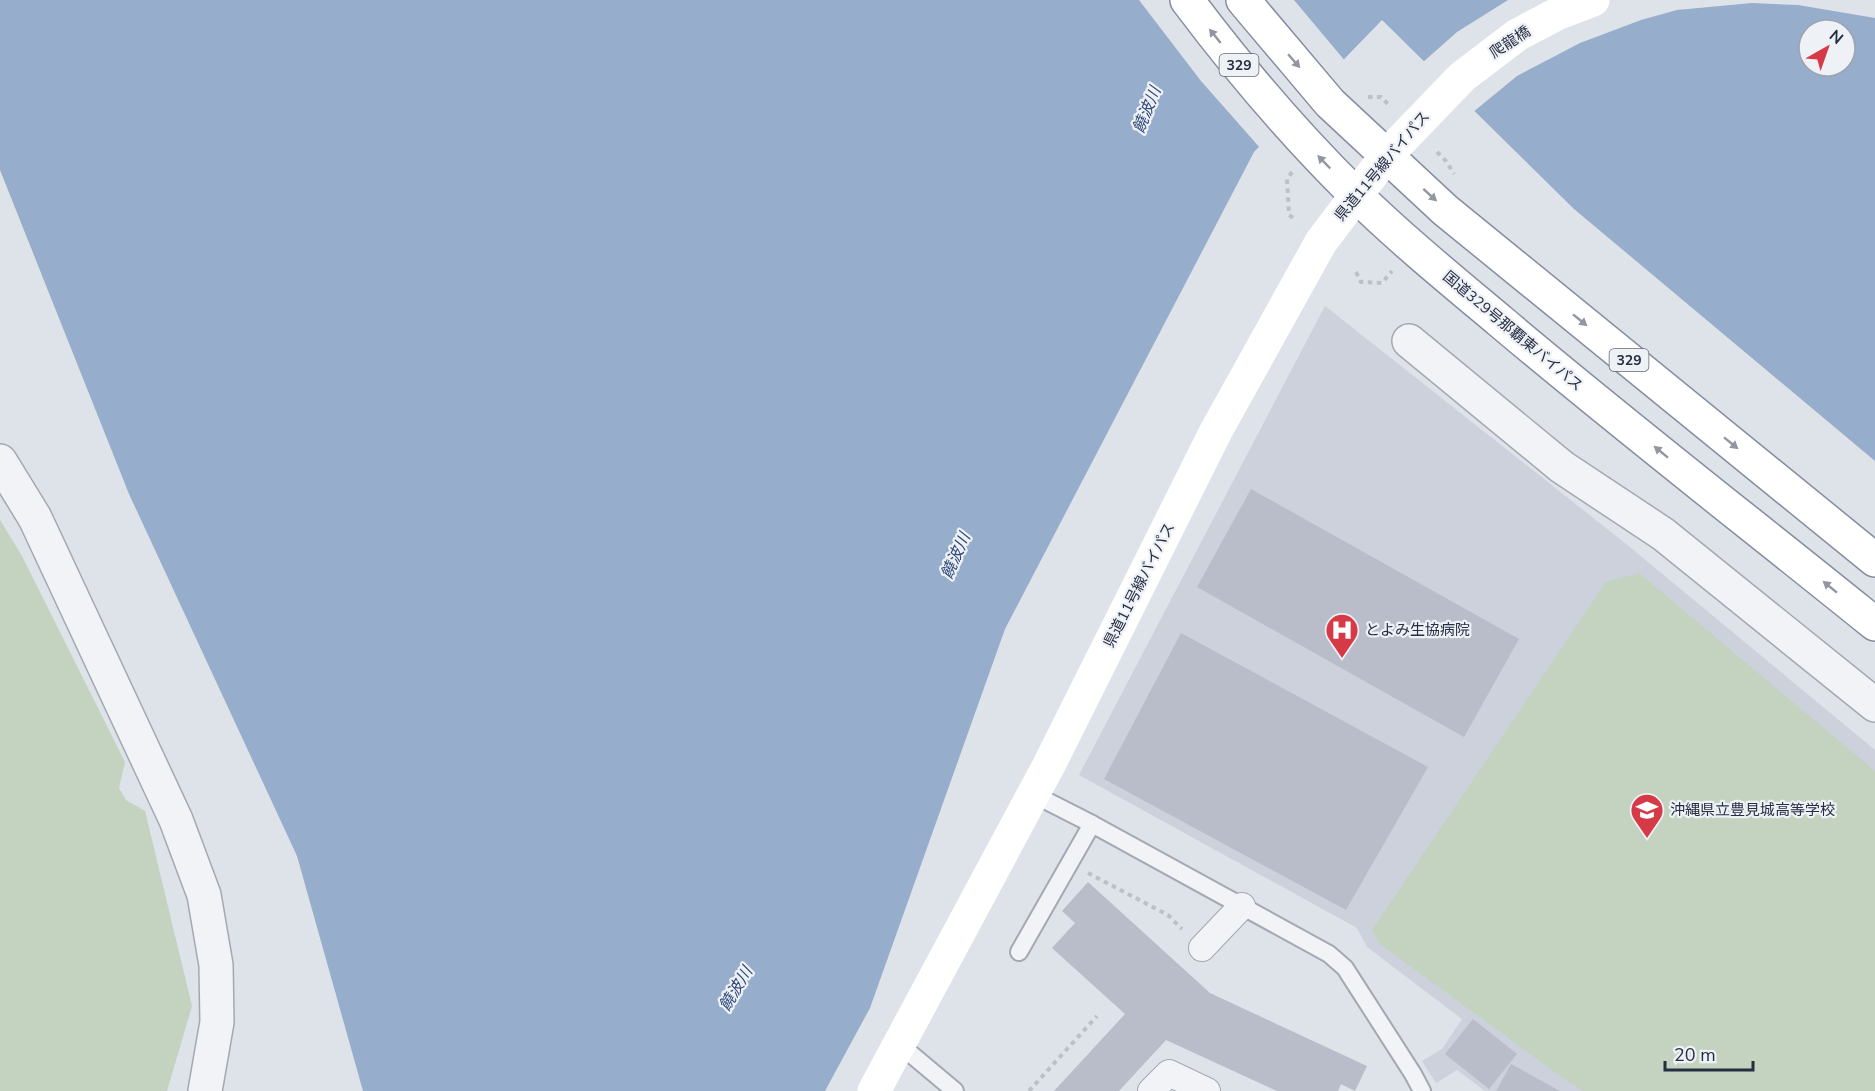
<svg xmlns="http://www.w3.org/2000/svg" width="1875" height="1091" viewBox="0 0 1875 1091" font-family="'Nunito Sans','Noto Sans JP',sans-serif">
<rect width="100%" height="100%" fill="#dee2e9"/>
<path fill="#ccd1db" d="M1325 306 1625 543 1875 750V1091H1485L1457 1070 1436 1083 1422 1061 1442 1049 1462 1019 1367 947 1357 928 1079 775Z"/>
<g fill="#c3d3bf">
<path d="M0 520 22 556 125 762 119 788 126 800 145 811 192 1006 167 1091H0Z"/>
<path d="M1639 573 1875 771V1091H1584L1563 1078 1380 944 1372 930 1606 582Z"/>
</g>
<path fill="#97adcc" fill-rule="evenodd" d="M0 0H1875V461L1574 209 1382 20 1254 152 1005 629 870 1008 825 1091H363L297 856 129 494 0 170ZM1809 30H1845V66H1809Z"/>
<g fill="#dee2e9">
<path d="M1139 0H1294L1346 62 1261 149 1201 81Z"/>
<path d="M1508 0H1875V18L1798 5 1752 3 1677 10 1641 20 1580 43 1517 76 1472 113 1422 63 1457 32Z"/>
</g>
<g fill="#b8bdc9">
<path d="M1251 489 1519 639 1464 737 1197 587Z"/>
<path d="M1181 633 1428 767 1346 910 1104 779Z"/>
<path d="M1088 882 1210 993 1367 1066 1355 1091 1341 1084 1338 1091H1277L1166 1040 1119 1091H1054L1125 1014 1052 948 1075 923 1062 911Z"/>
<path d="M1473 1019 1517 1054 1489 1089 1445 1054Z"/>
<path d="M1511 1064 1560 1091H1496Z"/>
</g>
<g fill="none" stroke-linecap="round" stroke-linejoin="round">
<defs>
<g id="service">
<path d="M1033 794 1092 824"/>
<path d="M1019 952 1092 824 1329 954 1345 968 1413 1074 1422 1091"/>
<path d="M899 1044 955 1091"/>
</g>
<g id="pedestrian">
<path d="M1202 948 1242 906"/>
<path d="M1151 1091 1169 1073 1207 1091"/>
</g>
<path id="minor" d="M0 461 35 518 176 820 204 895 216 965 217 1022 205 1091"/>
<path id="tertiary" d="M1409 341 1562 467 1663 534 1875 705"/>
<g id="trunk">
<path d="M1187 0C1238 68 1295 135 1356 195 1401 239 1451 280 1500 321 1623 425 1750 523 1875 624"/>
<path d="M1243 0 1330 103 1445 210 1875 560"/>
</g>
</defs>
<use href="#service" stroke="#a3a8b3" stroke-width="20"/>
<use href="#pedestrian" stroke="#a3a8b3" stroke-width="28"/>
<use href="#minor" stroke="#a3a8b3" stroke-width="36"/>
<use href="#tertiary" stroke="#a3a8b3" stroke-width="36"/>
<use href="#trunk" stroke="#858ea1" stroke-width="36"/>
<g stroke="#bcc0c8" stroke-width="4" stroke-dasharray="4.5 4.5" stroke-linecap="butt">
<path d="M1368 97H1381L1389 105"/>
<path d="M1437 152 1446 161 1454 174"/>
<path d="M1292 172 1287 179 1289 215 1296 220"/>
<path d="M1356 272 1361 282 1382 283 1392 271"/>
<path d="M1088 873 1168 915 1182 929"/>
<path d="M1029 1091 1097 1016"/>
</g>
<use href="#service" stroke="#f1f3f7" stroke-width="16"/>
<use href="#pedestrian" stroke="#f1f3f7" stroke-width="26"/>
<use href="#minor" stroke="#f1f3f7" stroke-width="33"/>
<use href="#tertiary" stroke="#f1f3f7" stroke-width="33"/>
<path stroke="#fff" stroke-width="33" d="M874 1091 1049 765 1216 431 1321 242 1386 156 1462 77 1517 35 1559 13 1593 0"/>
<use href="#trunk" stroke="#fff" stroke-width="33"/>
</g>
<defs><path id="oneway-solid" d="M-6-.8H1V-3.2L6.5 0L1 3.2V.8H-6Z" transform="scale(1.5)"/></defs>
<g fill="#9296a0">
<use href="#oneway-solid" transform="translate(1215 36) rotate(-129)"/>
<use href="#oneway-solid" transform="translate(1294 61) rotate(49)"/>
<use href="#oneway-solid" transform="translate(1324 162) rotate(-134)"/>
<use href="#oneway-solid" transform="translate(1430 195) rotate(42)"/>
<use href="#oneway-solid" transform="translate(1580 320) rotate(39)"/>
<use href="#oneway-solid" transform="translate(1731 443) rotate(39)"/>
<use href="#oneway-solid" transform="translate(1661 452) rotate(-141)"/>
<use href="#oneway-solid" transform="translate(1830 587) rotate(-141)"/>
</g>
<defs>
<symbol id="hospital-pin" viewBox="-11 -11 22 30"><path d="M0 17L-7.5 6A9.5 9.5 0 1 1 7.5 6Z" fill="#d73a47" stroke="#eef1f6"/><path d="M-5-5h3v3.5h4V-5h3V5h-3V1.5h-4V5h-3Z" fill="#fff"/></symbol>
<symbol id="school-pin" viewBox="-11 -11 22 30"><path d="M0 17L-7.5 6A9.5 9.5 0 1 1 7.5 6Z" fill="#d73a47" stroke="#eef1f6"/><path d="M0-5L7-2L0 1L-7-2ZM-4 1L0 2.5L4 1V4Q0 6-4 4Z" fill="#fff"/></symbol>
</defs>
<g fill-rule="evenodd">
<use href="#hospital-pin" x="1323" y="611" width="38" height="52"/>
<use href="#school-pin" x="1628" y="791" width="38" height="52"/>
</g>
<g text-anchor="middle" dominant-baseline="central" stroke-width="4.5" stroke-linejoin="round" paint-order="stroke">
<g fill="#eef1f6" stroke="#626877" stroke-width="1.5">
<rect x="1219.5" y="54" width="39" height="22" rx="4.5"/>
<rect x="1609.5" y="349" width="39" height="22" rx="4.5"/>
</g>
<g font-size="14" font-weight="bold" fill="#262e41">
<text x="1239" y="65">329</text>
<text x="1629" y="360">329</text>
</g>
<g font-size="15" fill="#262e41" stroke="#eef1f6">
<text transform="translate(1510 42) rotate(-33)">爬龍橋</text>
<text transform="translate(1382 166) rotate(-50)">県道11号線バイパス</text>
<text transform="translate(1513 331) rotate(40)">国道329号那覇東バイパス</text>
<text transform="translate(1139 585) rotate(-63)">県道11号線バイパス</text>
</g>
<g font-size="15" fill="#262e41" stroke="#eef1f6" text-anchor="start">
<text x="1365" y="630">とよみ生協病院</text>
<text x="1670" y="810">沖縄県立豊見城高等学校</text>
</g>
<g font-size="16" font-style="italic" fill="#2e4978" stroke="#eef1f6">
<text transform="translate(1147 110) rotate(-68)">饒波川</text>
<text transform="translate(956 556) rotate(-66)">饒波川</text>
<text transform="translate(736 989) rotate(-59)">饒波川</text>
</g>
</g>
<g transform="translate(1827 48) rotate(40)"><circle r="28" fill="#eef1f6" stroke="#9ea3ae" stroke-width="1.5"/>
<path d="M0-4.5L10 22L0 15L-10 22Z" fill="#d73a47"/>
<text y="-9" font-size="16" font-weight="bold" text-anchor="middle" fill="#262e41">N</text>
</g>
<path d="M1665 1061v9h88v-9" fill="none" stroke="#262e41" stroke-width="3"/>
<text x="1674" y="1061" font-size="18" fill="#262e41" stroke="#eef1f6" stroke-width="4.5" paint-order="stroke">20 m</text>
</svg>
